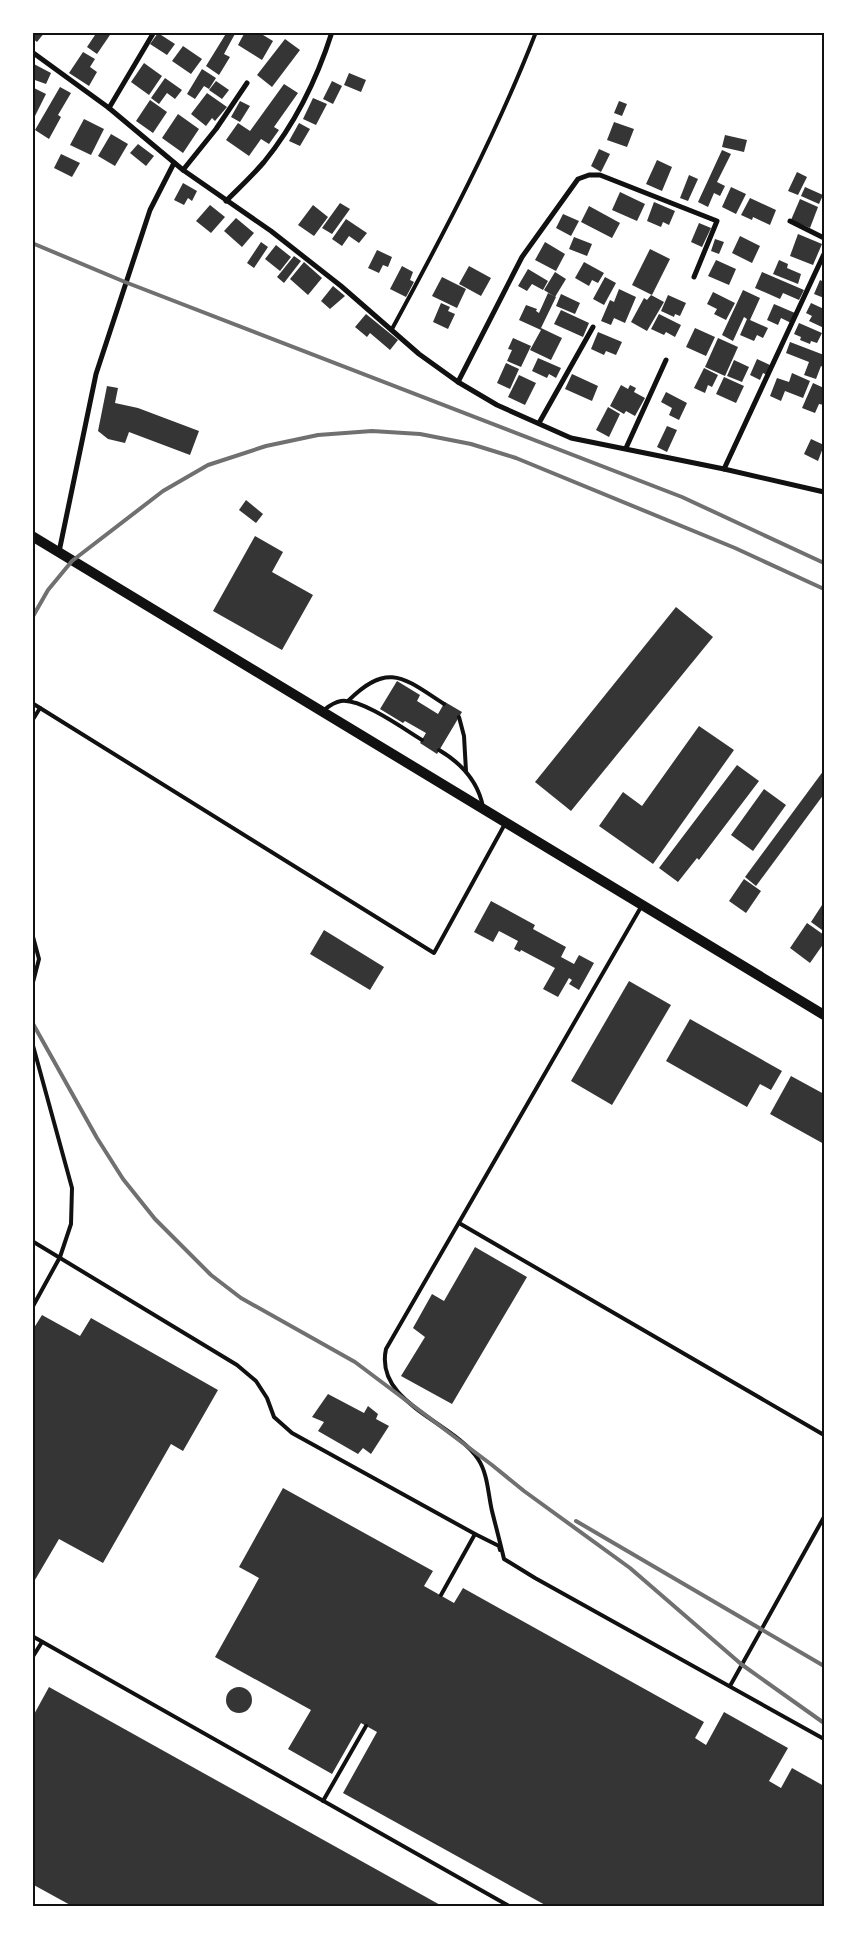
<svg xmlns="http://www.w3.org/2000/svg" width="857" height="1939" viewBox="0 0 857 1939" font-family="Overpass,sans-serif">
<rect width="100%" height="100%" fill="#fff"/>
<g fill="#353535">
<path d="M32 32H45L37 42 32 38Z"/>
<path d="M97 32H112L97 54 87 47Z"/>
<path d="M227 32H236L224 54 230 57 219 75 206 66Z"/>
<path d="M245 32H258L273 41 262 60 238 45Z"/>
<path d="M158 33 175 44 167 55 150 44Z"/>
<path d="M285 39 300 50 272 87 257 75Z"/>
<path d="M183 46 202 59 191 74 172 61Z"/>
<path d="M83 52 95 59 90 67 97 72 89 86 69 73Z"/>
<path d="M32 63 51 73 46 84 32 79Z"/>
<path d="M144 63 162 76 149 95 131 82Z"/>
<path d="M202 69 216 78 209 89 204 86 195 99 187 94Z"/>
<path d="M349 73 366 80 361 92 344 85Z"/>
<path d="M165 78 182 90 175 99 167 93 159 104 151 98Z"/>
<path d="M216 81 229 90 222 99 209 90Z"/>
<path d="M332 81 342 86 333 104 323 99Z"/>
<path d="M284 84 298 93 274 127 279 130 269 144 261 139 249 156 226 140 238 123 250 131Z"/>
<path d="M32 87 46 94 35 116 32 114Z"/>
<path d="M60 87 71 93 58 115 61 117 49 139 35 130Z"/>
<path d="M207 93 227 107 215 121 212 118 206 126 191 114Z"/>
<path d="M313 98 327 104 316 125 303 119Z"/>
<path d="M150 100 167 112 153 133 136 121Z"/>
<path d="M240 101 250 106 240 122 231 117Z"/>
<path d="M619 101 627 104 622 116 614 113Z"/>
<path d="M178 114 199 129 183 153 162 138Z"/>
<path d="M84 119 104 129 91 155 70 145Z"/>
<path d="M614 122 634 129 627 147 607 140Z"/>
<path d="M299 123 310 129 300 146 289 141Z"/>
<path d="M111 134 128 144 115 166 98 156Z"/>
<path d="M725 135 747 140 744 152 722 147Z"/>
<path d="M138 144 154 156 146 166 130 153Z"/>
<path d="M599 149 610 154 601 172 591 166Z"/>
<path d="M722 150 731 154 717 182 725 186 720 196 714 193 708 207 698 202Z"/>
<path d="M61 154 80 163 72 177 54 168Z"/>
<path d="M657 160 672 167 662 191 646 184Z"/>
<path d="M797 172 807 177 798 195 788 191Z"/>
<path d="M689 175 698 179 688 201 680 198Z"/>
<path d="M183 183 197 191 192 201 188 198 184 205 174 200Z"/>
<path d="M731 187 746 194 736 214 722 207Z"/>
<path d="M805 187 823 195 819 204 801 196Z"/>
<path d="M620 192 645 204 637 221 612 210Z"/>
<path d="M750 198 776 210 770 225 753 217 752 220 741 215Z"/>
<path d="M800 199 818 207 810 228 791 220Z"/>
<path d="M654 202 675 211 669 225 663 222 661 227 647 221Z"/>
<path d="M340 203 350 209 332 234 322 228Z"/>
<path d="M210 205 225 217 211 233 196 221Z"/>
<path d="M313 205 328 217 314 236 298 225Z"/>
<path d="M589 206 620 223 612 238 581 222Z"/>
<path d="M563 214 579 221 571 236 556 228Z"/>
<path d="M236 218 254 233 242 247 224 231Z"/>
<path d="M346 219 367 233 359 243 349 236 342 246 332 239Z"/>
<path d="M699 223 711 228 702 247 691 242Z"/>
<path d="M798 234 822 244 813 265 790 256Z"/>
<path d="M740 236 760 246 752 263 732 253Z"/>
<path d="M574 237 592 244 587 256 569 249Z"/>
<path d="M715 239 724 242 719 254 711 251Z"/>
<path d="M261 242 268 247 254 268 247 263Z"/>
<path d="M545 242 565 254 556 271 535 260Z"/>
<path d="M276 245 291 257 280 271 265 259Z"/>
<path d="M650 249 670 259 652 295 632 285Z"/>
<path d="M377 250 392 257 388 267 383 265 379 273 368 268Z"/>
<path d="M294 256 301 261 284 283 277 277Z"/>
<path d="M716 260 736 269 729 285 708 276Z"/>
<path d="M779 260 788 264 787 268 801 274 798 284 773 274Z"/>
<path d="M304 262 322 278 308 295 290 279Z"/>
<path d="M584 262 604 273 598 283 592 280 589 286 575 278Z"/>
<path d="M402 266 413 272 410 280 414 282 406 297 390 289Z"/>
<path d="M469 266 491 278 481 296 459 284Z"/>
<path d="M528 269 548 281 543 290 532 284 527 291 518 286Z"/>
<path d="M555 272 566 279 555 297 544 290Z"/>
<path d="M762 272 804 290 799 300 783 293 780 299 755 288Z"/>
<path d="M442 277 466 289 457 308 432 296Z"/>
<path d="M605 277 616 283 604 305 593 299Z"/>
<path d="M820 280 824 282V298L814 294Z"/>
<path d="M333 286 345 296 330 309 321 301Z"/>
<path d="M619 289 636 297 625 323 614 318 611 325 601 321 610 300 614 302Z"/>
<path d="M743 290 760 298 750 320 768 328 763 338 757 335 754 341 740 335 747 319 744 317 733 341 722 335Z"/>
<path d="M713 292 735 303 726 320 714 314 717 309 707 304Z"/>
<path d="M548 293 556 297 541 328 562 338 551 360 530 350 541 330 519 320 526 305 537 309 536 311 539 313Z"/>
<path d="M561 294 580 303 575 314 556 306Z"/>
<path d="M651 295 664 302 647 331 631 322 644 298 647 300Z"/>
<path d="M668 295 686 303 680 316 675 314 674 317 661 311Z"/>
<path d="M441 303 450 307 448 311 455 314 448 329 433 322Z"/>
<path d="M811 303 824 309V328L809 321 812 316 806 313Z"/>
<path d="M774 304 795 313 791 323 781 318 778 325 767 320Z"/>
<path d="M561 310 589 323 583 337 554 324Z"/>
<path d="M366 314 398 340 390 350 370 333 367 337 355 327Z"/>
<path d="M659 314 681 325 675 337 666 332 664 335 651 329Z"/>
<path d="M799 323 822 333 817 343 811 341 810 344 800 340 801 337 794 334Z"/>
<path d="M695 328 715 337 706 356 686 347Z"/>
<path d="M598 332 622 342 616 355 606 351 604 355 591 349Z"/>
<path d="M513 338 531 346 521 367 507 361 512 350 508 349Z"/>
<path d="M718 338 738 347 725 376 705 367Z"/>
<path d="M790 342 824 355V364L823 367 821 366 816 379 804 375 809 362 786 353Z"/>
<path d="M538 358 561 368 556 378 549 374 547 378 532 371Z"/>
<path d="M757 359 772 366 767 375 763 373 760 380 750 375Z"/>
<path d="M734 360 749 367 742 382 727 376Z"/>
<path d="M506 363 519 369 510 389 497 383Z"/>
<path d="M704 368 718 375 712 387 708 385 705 393 694 388Z"/>
<path d="M792 373 810 381 803 398 785 391 781 401 770 396 777 378 789 382Z"/>
<path d="M572 374 598 386 592 401 565 389Z"/>
<path d="M519 375 536 383 525 405 508 397Z"/>
<path d="M724 377 744 386 736 403 716 394Z"/>
<path d="M813 383 824 388V405L819 404 815 413 802 408Z"/>
<path d="M621 385 628 389 630 385 636 388 634 392 645 398 635 416 626 411 624 414 610 406Z"/>
<path d="M107 386 118 388 115 403 138 408 199 431 190 455 129 432 125 443 108 439 98 431Z"/>
<path d="M666 392 687 403 679 420 669 415 672 408 661 402Z"/>
<path d="M608 407 620 414 609 437 596 430Z"/>
<path d="M667 426 677 430 667 452 657 447Z"/>
<path d="M811 439 824 445 818 461 804 454Z"/>
<path d="M246 500 263 514 256 523 239 510Z"/>
<path d="M255 536 283 552 272 572 313 595 282 650 213 611Z"/>
<path d="M676 607 713 637 571 811 535 782Z"/>
<path d="M397 681 420 695 417 701 438 714 445 702 462 712 437 754 420 743 426 733 405 721 403 723 380 709Z"/>
<path d="M699 726 734 750 653 864 599 826 623 792 642 806Z"/>
<path d="M737 765 759 781 699 860 697 858 678 882 659 868Z"/>
<path d="M824 770V794L756 886 745 877Z"/>
<path d="M764 789 786 805 753 851 731 835Z"/>
<path d="M744 879 761 891 746 913 729 901Z"/>
<path d="M491 901 535 925 533 929 566 947 561 957 574 964 579 955 594 963 579 990 569 984 572 980 569 978 558 997 543 989 555 968 521 950 520 952 514 949 518 941 499 931 493 942 474 932Z"/>
<path d="M824 902V926L822 930 811 922Z"/>
<path d="M807 923 824 935V943L810 963 790 948Z"/>
<path d="M324 930 384 967 370 990 310 954Z"/>
<path d="M629 981 671 1005 612 1105 571 1081Z"/>
<path d="M690 1019 782 1071 771 1090 760 1084 747 1107 666 1061Z"/>
<path d="M791 1076 824 1094V1144L770 1114Z"/>
<path d="M475 1247 527 1277 452 1404 401 1376 425 1337 413 1328 432 1294 444 1301Z"/>
<path d="M42 1315 80 1336 91 1318 218 1390 183 1451 171 1444 103 1563 59 1539 32 1585V1331Z"/>
<path d="M328 1394 364 1413 368 1406 378 1414 376 1419 389 1426 371 1454 363 1448 358 1454 318 1431 324 1422 312 1417Z"/>
<path d="M283 1488 433 1571 424 1586 454 1603 463 1588 704 1722 695 1738 706 1745 724 1712 788 1748 769 1781 781 1788 792 1768 824 1786V1906H547L343 1793 377 1732 361 1723 332 1774 288 1749 311 1710 215 1657 259 1578 239 1567Z"/>
<circle cx="239" cy="1700" r="13"/>
<path d="M49 1687 442 1906H72L32 1884V1718Z"/>
</g>
<g fill="none" stroke-linecap="round" stroke-linejoin="round">
<g stroke="#111" stroke-width="4">
<path d="M392 329C444 233 496 135 536 32"/>
<path d="M348 701C388 661 404 678 444 704"/>
<path d="M32 703 434 953 506 822"/>
<path d="M324 710C329 706 334 702 341 701 361 698 404 729 422 740"/>
<path d="M459 717 464 736 466 771"/>
<path d="M32 721 40 708"/>
<path d="M439 750C461 763 478 781 483 807"/>
<path d="M641 907 386 1349C374 1403 454 1422 478 1459 488 1474 488 1494 492 1511 496 1527 500 1542 504 1559L535 1578 824 1739"/>
<path d="M32 933 39 959 32 986"/>
<path d="M32 1042 72 1188 71 1224 60 1257 32 1308"/>
<path d="M459 1223 824 1435"/>
<path d="M32 1241 237 1365 256 1381 267 1398 274 1417 292 1433 475 1534 499 1546 500 1550"/>
<path d="M441 1595 475 1534"/>
<path d="M32 1636 509 1906"/>
<path d="M32 1658 42 1642"/>
<path d="M730 1686 824 1517"/>
<path d="M323 1801 366 1726"/>
</g>
<g stroke="#111" stroke-width="5">
<path d="M32 52 109 108 183 170 271 231 341 286 419 354 458 382 497 405 571 438 724 469 824 492"/>
<path d="M109 108 154 32"/>
<path d="M183 170 216 129 247 83"/>
<path d="M226 201C239 188 252 176 264 162 295 124 317 79 332 32"/>
<path d="M790 221 824 238"/>
<path d="M458 382 522 257 578 179 589 175H600L717 221 694 277"/>
<path d="M539 423 593 327"/>
<path d="M626 448 666 360"/>
<path d="M724 469 824 254"/>
<path d="M59 552 96 374 150 210 174 163"/>
</g>
<path stroke="#111" stroke-width="10" d="M32 536 824 1015"/>
<g stroke="#707070" stroke-width="4">
<path d="M32 243 125 282 682 497 824 563"/>
<path d="M32 618 48 590 72 561 163 491 208 465 266 446 318 435 372 431 420 434 471 444 516 458 735 548 824 589"/>
<path d="M32 1022 97 1138 123 1179 155 1219 211 1275 241 1298 355 1362 492 1465 524 1491 630 1568 741 1664 824 1723"/>
<path d="M576 1521 824 1666"/>
</g>
</g>
<rect width="857" height="1939" fill="none" stroke="#ffffff" stroke-width="68"/>
<rect x="34" y="34" width="789" height="1871" fill="none" stroke="#111" stroke-width="2"/>
</svg>
